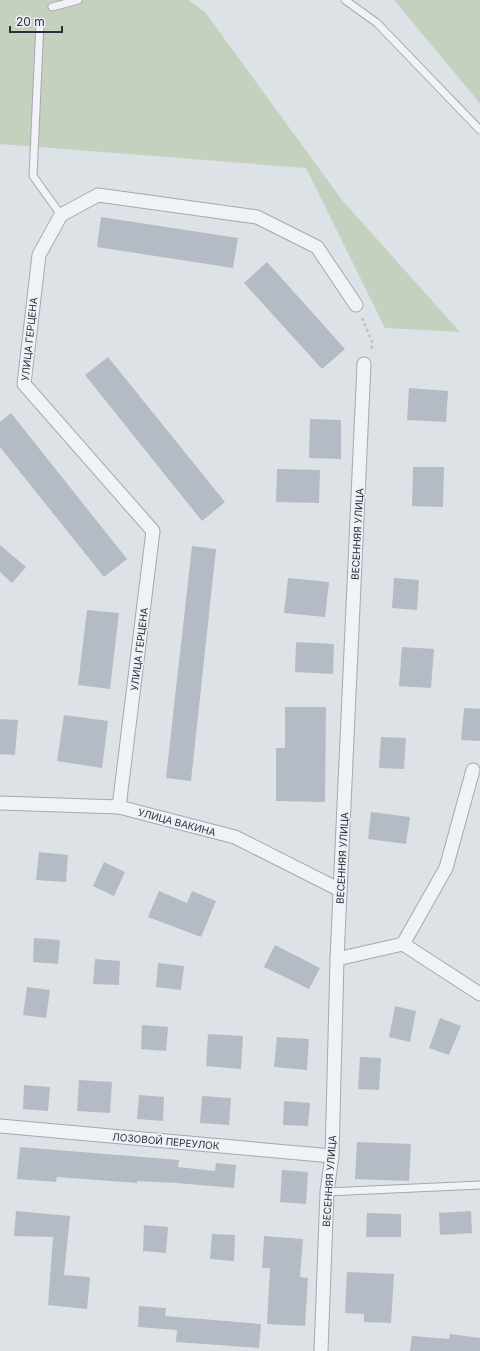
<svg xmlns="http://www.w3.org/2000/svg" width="480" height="1351" viewBox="0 0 480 1351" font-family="Inter,sans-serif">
<rect width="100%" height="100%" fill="#dde2e7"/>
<g fill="#c4d1be">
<path d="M0 0H188L205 12 342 200 460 332 385 328 306 168 0 144Z"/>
<path d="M394 0H480V104L474 96Z"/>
</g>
<g fill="#b5bbc4">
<path d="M101 217 238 238 233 268 97 247Z"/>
<path d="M267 262 345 349 322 369 244 283Z"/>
<path d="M108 357 225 502 202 521 85 375Z"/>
<path d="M409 388 448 391 446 422 407 420Z"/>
<path d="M11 413 127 559 104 577 0 447V422Z"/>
<path d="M310 419 341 420V459L309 458Z"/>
<path d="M413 467H444L443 507 412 506Z"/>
<path d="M277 469 320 470 319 503 276 502Z"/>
<path d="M0 545 26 567 12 583 0 572Z"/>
<path d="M192 546 216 549 191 781 166 778Z"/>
<path d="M288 578 329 582 325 617 284 613Z"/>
<path d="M394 578 419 580 417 610 392 608Z"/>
<path d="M87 610 119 613 110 689 78 685Z"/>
<path d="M296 642 334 644 333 674 295 672Z"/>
<path d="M402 647 434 649 431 688 399 686Z"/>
<path d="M285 707H326L325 802 276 801V748H285Z"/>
<path d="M464 708 480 709V741L461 740Z"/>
<path d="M64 715 108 721 102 768 57 761Z"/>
<path d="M0 719 18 720 15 755 0 754Z"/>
<path d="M381 737 406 738 404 769 379 768Z"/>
<path d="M371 812 410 817 406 844 368 839Z"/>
<path d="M39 852 68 855 66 882 36 880Z"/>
<path d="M104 862 125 872 114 896 93 886Z"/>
<path d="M159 891 187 903 192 891 216 901 201 937 148 917Z"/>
<path d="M34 938 60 940 58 964 33 962Z"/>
<path d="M275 945 320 968 309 989 264 967Z"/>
<path d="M95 959 120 961 119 985 93 984Z"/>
<path d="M158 963 184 966 181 990 156 987Z"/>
<path d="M27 987 50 990 46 1018 23 1015Z"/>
<path d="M395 1006 416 1011 410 1042 389 1037Z"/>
<path d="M440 1018 461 1026 449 1055 429 1048Z"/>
<path d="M142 1025 168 1027 166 1051 141 1049Z"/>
<path d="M208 1034 243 1036 241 1069 206 1066Z"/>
<path d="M277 1037 309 1039 307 1070 274 1067Z"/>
<path d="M360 1057 381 1058 379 1090 358 1089Z"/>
<path d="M79 1080 112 1082 110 1113 77 1111Z"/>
<path d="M24 1085 50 1087 48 1111 23 1109Z"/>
<path d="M139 1095 164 1097 163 1121 137 1119Z"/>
<path d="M202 1096 231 1098 229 1125 200 1123Z"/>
<path d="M284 1101 310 1103 308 1126 283 1125Z"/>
<path d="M357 1142 411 1144 409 1181 355 1179Z"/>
<path d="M20 1147 179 1160 178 1167 215 1171 216 1163 236 1165 234 1188 177 1183 137 1181V1183L57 1177 56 1182 17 1179Z"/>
<path d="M282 1170 308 1172 306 1204 280 1202Z"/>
<path d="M16 1211 70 1216 64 1275 90 1277 87 1309 48 1305 53 1237 14 1236Z"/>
<path d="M471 1211 472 1233 440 1235 439 1213Z"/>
<path d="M367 1213 401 1214V1237H366Z"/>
<path d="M144 1225 168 1227 166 1253 143 1251Z"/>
<path d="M212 1234 235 1235 234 1261 210 1259Z"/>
<path d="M264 1236 303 1239 300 1277 308 1278 305 1326 267 1324 270 1268H262Z"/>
<path d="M347 1272 394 1274 391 1323 364 1322V1314L345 1313Z"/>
<path d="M139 1306 166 1308 165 1316 261 1324 259 1348 176 1342 177 1330 138 1327Z"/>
<path d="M450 1334 480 1338V1351H410L412 1336 449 1339Z"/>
</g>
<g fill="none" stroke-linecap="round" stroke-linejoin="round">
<defs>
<g id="lane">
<path d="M345 0 377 23 480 130"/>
<path d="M52 7 78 0"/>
<path d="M40 22 33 176 61 215"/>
<path d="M327 1192 480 1185"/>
</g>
<g id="street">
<path d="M0 803 119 807 235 837 340 890"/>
<path d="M119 807 153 531 24 384 39 255 61 215 98 195 257 217 317 247 356 305"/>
<path d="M403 944 480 994"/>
<path d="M337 959 403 944 446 868 473 770"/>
<path d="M0 1126 332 1156"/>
<path d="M321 1351 327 1192 332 1156 337 959 364 364"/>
</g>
</defs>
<use href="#lane" stroke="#a3a9b1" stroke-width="9"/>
<use href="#street" stroke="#a3a9b1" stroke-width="15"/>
<path stroke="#bcc0c6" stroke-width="2.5" stroke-dasharray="3 3" stroke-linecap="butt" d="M362 318 373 344 370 351"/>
<use href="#lane" stroke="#f0f2f6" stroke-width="7"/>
<use href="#street" stroke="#f0f2f6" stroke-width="13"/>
</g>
<g text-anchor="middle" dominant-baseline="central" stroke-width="3" stroke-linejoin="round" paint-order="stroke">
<g font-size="10" fill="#27313e" stroke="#edf1f5">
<text transform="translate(29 339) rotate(-84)">УЛИЦА ГЕРЦЕНА</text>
<text transform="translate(357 534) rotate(-87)">ВЕСЕННЯЯ УЛИЦА</text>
<text transform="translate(139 649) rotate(-83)">УЛИЦА ГЕРЦЕНА</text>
<text transform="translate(177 822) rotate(15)">УЛИЦА ВАКИНА</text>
<text transform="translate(342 858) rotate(-87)">ВЕСЕННЯЯ УЛИЦА</text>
<text transform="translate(166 1141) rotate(5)">ЛОЗОВОЙ ПЕРЕУЛОК</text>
<text transform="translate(329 1181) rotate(-86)">ВЕСЕННЯЯ УЛИЦА</text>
</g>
</g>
<path d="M10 26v6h52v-6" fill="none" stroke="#27313e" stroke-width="2"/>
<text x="16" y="26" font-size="12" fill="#27313e" stroke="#edf1f5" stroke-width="3" paint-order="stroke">20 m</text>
</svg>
